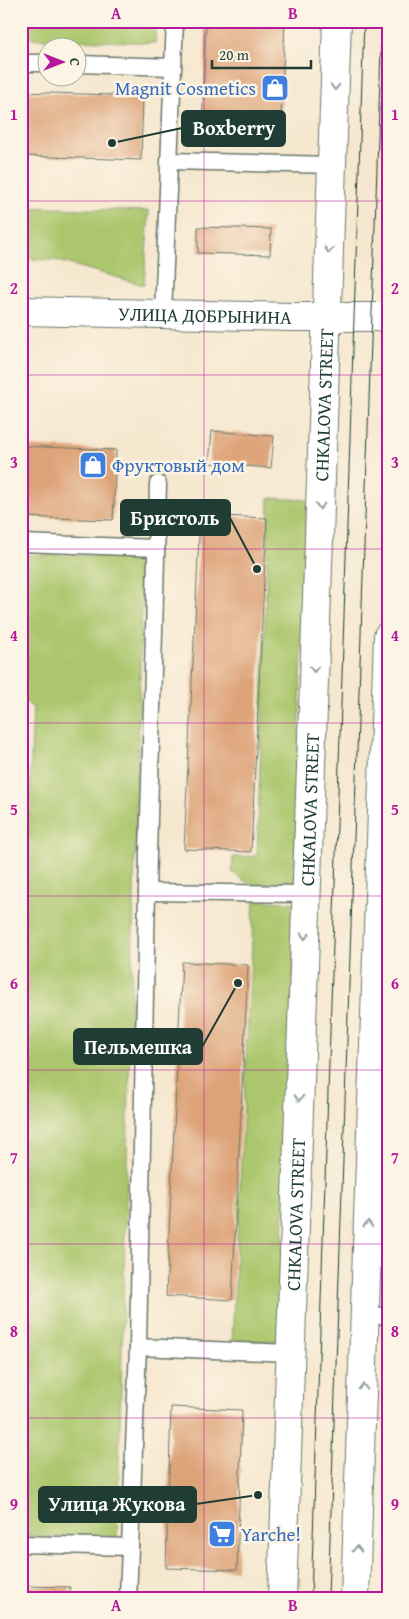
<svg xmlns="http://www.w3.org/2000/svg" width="409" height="1619" viewBox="0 0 409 1619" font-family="'Gentium Book Plus',serif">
<rect width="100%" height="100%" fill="#fcf5e5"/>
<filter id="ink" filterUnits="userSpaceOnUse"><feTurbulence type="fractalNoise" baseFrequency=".02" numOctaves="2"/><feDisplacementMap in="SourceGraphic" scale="10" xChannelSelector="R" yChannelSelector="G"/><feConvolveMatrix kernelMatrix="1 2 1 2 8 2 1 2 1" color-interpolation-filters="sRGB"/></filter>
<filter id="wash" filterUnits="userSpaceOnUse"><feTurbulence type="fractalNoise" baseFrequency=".0096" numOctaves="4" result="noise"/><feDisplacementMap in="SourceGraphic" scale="20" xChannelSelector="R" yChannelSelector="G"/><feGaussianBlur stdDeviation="1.12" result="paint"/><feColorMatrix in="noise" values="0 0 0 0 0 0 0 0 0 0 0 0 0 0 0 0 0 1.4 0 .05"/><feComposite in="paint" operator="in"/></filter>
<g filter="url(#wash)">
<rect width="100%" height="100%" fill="#f6e7cf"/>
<g fill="#abc66c" stroke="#658250">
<path d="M21 21H156L155 43 21 38Z"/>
<path d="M21 207 149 211 144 285 55 260 21 259Z"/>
<path d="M269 498 307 500 294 885 249 884 232 872 233 857 257 856Z"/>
<path d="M21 555 143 556 117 1538 21 1536V1000L33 708 21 698Z"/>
<path d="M254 900 296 903 279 1341H232Z"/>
</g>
<g id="blocks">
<g fill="#dda378">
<path d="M206 21H285L281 119 266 118 265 135 202 133Z"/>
<path d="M21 92 143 96 141 160 21 156Z"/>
<path d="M198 227 271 229 270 255 198 253Z"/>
<path d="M212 431 274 436 271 468 209 463Z"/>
<path d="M21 446 116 450 113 520 21 517Z"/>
<path d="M200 515 267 518 251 852 184 849Z"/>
<path d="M182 962 248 965 232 1300 166 1296Z"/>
<path d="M171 1407 242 1410 237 1570 166 1568Z"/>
<path d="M21 1586 70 1587V1598H21Z"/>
</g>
</g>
</g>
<g filter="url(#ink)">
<use href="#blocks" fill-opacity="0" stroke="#6a786a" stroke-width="1"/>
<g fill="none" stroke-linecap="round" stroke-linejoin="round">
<defs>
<g id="lane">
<path d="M21 63H48"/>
<path d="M78 64 173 67 175 21"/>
<path d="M169 161 332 165"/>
<path d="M163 314 173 67"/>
<path d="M158 484 147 892 138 1347 290 1353"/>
<path d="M21 543 156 548"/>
<path d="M147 892 306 894"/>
<path d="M365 1315 388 1316"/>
<path d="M21 1544 130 1547"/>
<path d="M128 1598 138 1347"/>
</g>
<g id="secondary">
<path id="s1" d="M21 311 293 317H388"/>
<path id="s2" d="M282 1598 337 21"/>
<path d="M355 1598 388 636"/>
</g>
</defs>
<use href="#lane" stroke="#6a786a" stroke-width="19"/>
<use href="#secondary" stroke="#6a786a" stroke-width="30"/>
<use href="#lane" stroke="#fff" stroke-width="16"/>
<use href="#secondary" stroke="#fff" stroke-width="28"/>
<g stroke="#1f3d34" stroke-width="1">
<path d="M311 1598 364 21"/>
<path d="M328 1598 382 21"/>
</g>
</g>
<defs><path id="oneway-chevron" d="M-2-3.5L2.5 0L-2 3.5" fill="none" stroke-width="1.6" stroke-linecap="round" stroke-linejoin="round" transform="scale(1.25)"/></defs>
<g stroke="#8f9e9a">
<use href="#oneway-chevron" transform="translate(335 87) rotate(92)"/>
<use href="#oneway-chevron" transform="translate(329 250) rotate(92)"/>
<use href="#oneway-chevron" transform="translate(320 506) rotate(92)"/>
<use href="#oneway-chevron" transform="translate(314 669) rotate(92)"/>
<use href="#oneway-chevron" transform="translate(305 936) rotate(92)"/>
<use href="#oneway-chevron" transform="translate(299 1098) rotate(92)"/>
<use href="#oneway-chevron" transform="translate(368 1224) rotate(-88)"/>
<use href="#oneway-chevron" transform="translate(363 1387) rotate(-88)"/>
<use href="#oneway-chevron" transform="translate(357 1549) rotate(-88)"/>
</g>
</g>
<path fill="none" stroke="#b5179e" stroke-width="1" stroke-opacity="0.55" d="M204 21V1598M21 201H388M21 375H388M21 549H388M21 723H388M21 896H388M21 1070H388M21 1244H388M21 1418H388"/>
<defs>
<symbol id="shop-square" viewBox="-11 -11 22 22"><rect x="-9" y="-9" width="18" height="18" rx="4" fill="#3f7fe0" stroke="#fcf5e5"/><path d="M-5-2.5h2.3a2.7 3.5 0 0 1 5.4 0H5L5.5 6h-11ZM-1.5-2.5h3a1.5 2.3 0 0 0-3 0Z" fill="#fff"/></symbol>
<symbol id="supermarket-square" viewBox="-11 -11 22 22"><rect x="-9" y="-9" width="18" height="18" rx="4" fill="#3f7fe0" stroke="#fcf5e5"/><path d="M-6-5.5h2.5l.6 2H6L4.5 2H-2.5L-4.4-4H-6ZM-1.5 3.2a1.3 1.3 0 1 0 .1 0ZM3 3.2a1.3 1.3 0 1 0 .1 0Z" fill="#fff"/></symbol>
</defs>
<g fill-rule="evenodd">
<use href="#shop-square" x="259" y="72" width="32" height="32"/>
<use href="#shop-square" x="77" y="449" width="32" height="32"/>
<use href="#supermarket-square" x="206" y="1518" width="32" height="32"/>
</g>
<g text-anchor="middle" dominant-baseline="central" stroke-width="5" stroke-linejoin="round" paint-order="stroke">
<g font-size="19" fill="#366cbe" stroke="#fcf5e5" text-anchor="start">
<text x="256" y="88" text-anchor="end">Magnit Cosmetics</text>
<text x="112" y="465">Фруктовый дом</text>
<text x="241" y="1534">Yarche!</text>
</g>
<g font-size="19" fill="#1f3d34" stroke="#fcf5e5">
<text stroke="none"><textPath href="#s1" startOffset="184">УЛИЦА ДОБРЫНИНА</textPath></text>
<text stroke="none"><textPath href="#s2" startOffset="1194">CHKALOVA STREET</textPath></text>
<text stroke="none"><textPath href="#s2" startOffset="789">CHKALOVA STREET</textPath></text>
<text stroke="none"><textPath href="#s2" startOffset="384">CHKALOVA STREET</textPath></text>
</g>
</g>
<path fill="none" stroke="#1f3d34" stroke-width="2" d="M112 143L182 128M257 569L230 518M238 983L202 1047M258 1495L196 1504"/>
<g fill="#1f3d34" stroke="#fcf5e5" stroke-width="2">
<circle cx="112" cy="143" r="5"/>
<circle cx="257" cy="569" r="5"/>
<circle cx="238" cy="983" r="5"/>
<circle cx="258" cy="1495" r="5"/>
</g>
<g fill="#1f3d34" stroke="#1f3d34" stroke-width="2">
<rect x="182" y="111" width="103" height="35" rx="5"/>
<rect x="121" y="500" width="109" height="35" rx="5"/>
<rect x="74" y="1029" width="128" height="35" rx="5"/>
<rect x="39" y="1487" width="157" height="35" rx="5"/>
</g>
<g font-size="20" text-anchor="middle" font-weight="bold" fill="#fff">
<text x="234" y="135">Boxberry</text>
<text x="175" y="525">Бристоль</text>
<text x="138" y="1054">Пельмешка</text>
<text x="117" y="1511">Улица Жукова</text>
</g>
<rect width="409" height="1619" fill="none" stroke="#fcf5e5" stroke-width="55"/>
<g transform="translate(62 62) rotate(90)"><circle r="24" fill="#fcf5e5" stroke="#a4ab9e"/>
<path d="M0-4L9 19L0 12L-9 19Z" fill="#b5179e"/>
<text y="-8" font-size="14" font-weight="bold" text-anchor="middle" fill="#1f3d34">С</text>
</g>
<path d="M212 60v8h99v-8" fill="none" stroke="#1f3d34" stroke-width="2.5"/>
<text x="219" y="60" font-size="15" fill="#1f3d34" stroke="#fcf5e5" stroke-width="4" paint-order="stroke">20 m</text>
<rect x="28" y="28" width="354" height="1564" fill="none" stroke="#b5179e" stroke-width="2"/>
<g font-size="16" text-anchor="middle" font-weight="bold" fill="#b5179e">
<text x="116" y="19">A</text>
<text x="293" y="19">B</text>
<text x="14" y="120">1</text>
<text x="395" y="120">1</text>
<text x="14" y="294">2</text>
<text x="395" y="294">2</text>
<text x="14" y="468">3</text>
<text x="395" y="468">3</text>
<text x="14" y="641">4</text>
<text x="395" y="641">4</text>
<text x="14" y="815">5</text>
<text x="395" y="815">5</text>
<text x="14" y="989">6</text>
<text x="395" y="989">6</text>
<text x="14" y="1163">7</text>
<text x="395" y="1163">7</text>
<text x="14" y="1337">8</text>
<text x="395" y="1337">8</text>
<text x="14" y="1510">9</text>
<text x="395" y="1510">9</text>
<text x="116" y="1611">A</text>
<text x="293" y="1611">B</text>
</g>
</svg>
